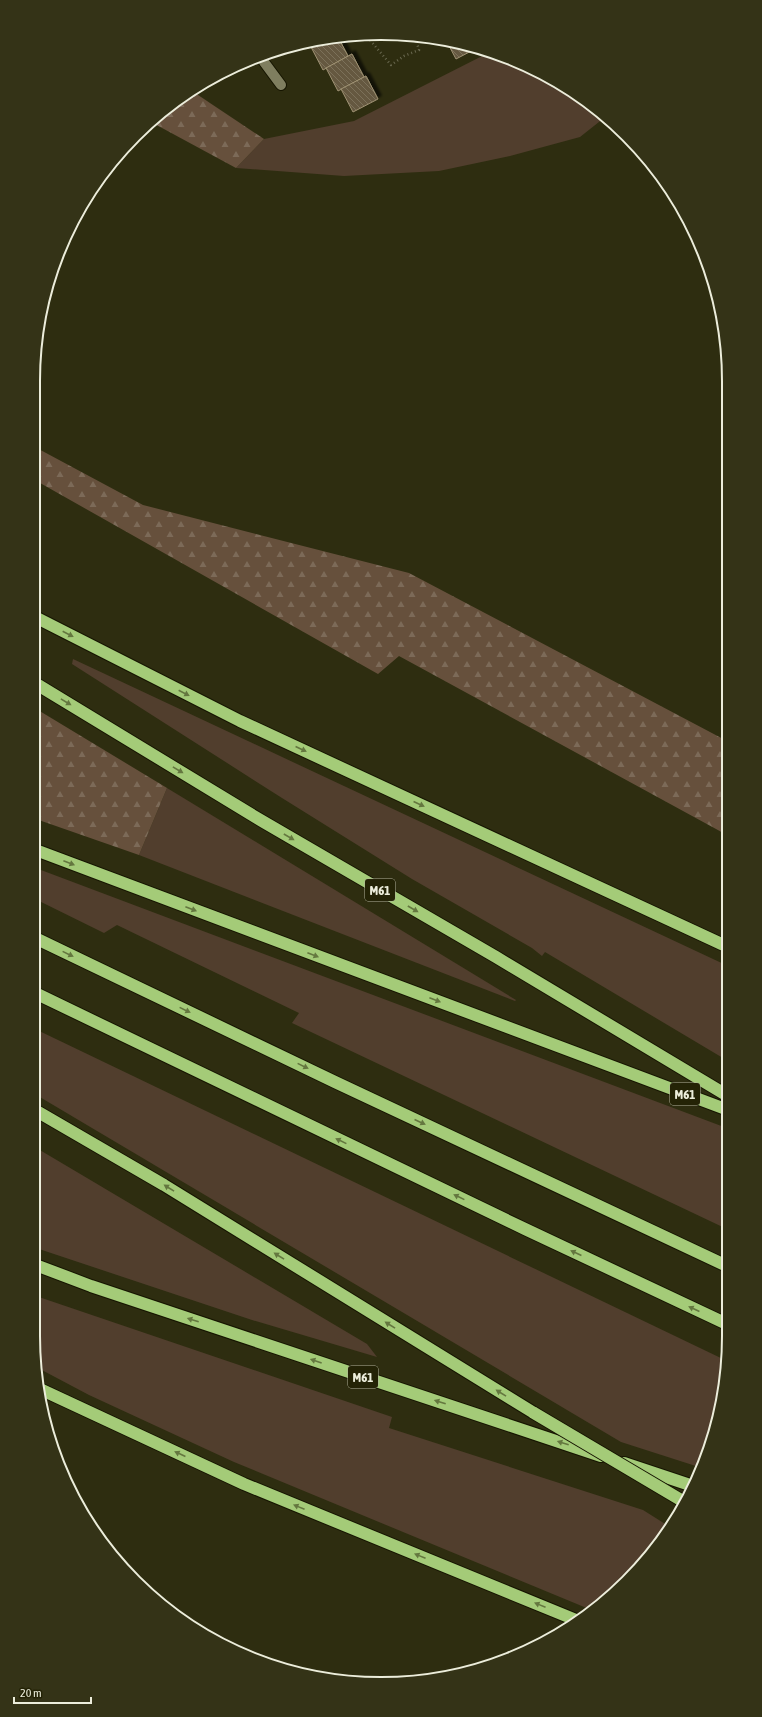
<svg xmlns="http://www.w3.org/2000/svg" width="762" height="1717" viewBox="0 0 762 1717" font-family="'Asap Condensed',sans-serif">
<defs>
<pattern id="forest-firs" width="22" height="20" patternUnits="userSpaceOnUse"><rect width="22" height="20" fill="#66503c"/><path d="M5 1l3.5 6h-7zM16 11l3.5 6h-7z" fill="#7c6a58"/></pattern>
<pattern id="building-back-hatch" width="6" height="6" patternUnits="userSpaceOnUse"><rect width="6" height="6" fill="#65593f"/><path d="M-1 5l2 2M0 0l6 6M5-1l2 2" fill="none" stroke="#7b715a"/></pattern>
<filter id="shadow"><feDropShadow dx="3.5" dy="-3.5" stdDeviation="1" flood-color="#0009"/></filter>
</defs>
<rect width="100%" height="100%" fill="#2e2d10"/>
<g fill="#513e2d">
<path d="M492 51 575 92 604 118 580 137 510 156 439 171 344 176 236 168 264 139 354 121Z"/>
<path d="M73 659 728 966V1061L545 952 542 956 532 948 412 879 282 798 72 664Z"/>
<path d="M167 788 516 1000 515 1001 139 855Z"/>
<path d="M33 867 724 1127 728 1130 729 1230 292 1023 299 1013 117 925 104 933 33 898Z"/>
<path d="M33 1028 725 1360 710 1448 702 1468 621 1442 33 1093Z"/>
<path d="M33 1146 367 1344 377 1357 252 1320 33 1247Z"/>
<path d="M33 1295 392 1417 389 1428 643 1510 670 1527 643 1565 589 1609 234 1462 89 1395 38 1368 33 1336Z"/>
</g>
<g fill="url(#forest-firs)">
<path d="M192 91 264 139 236 168 151 122 169 105Z"/>
<path d="M33 446 143 505 409 573 727 741V835L399 656 378 674 33 479Z"/>
<path d="M33 707 167 788 139 855 33 818Z"/>
</g>
<g fill="url(#building-back-hatch)" stroke="#9f9173" filter="url(#shadow)">
<path d="M338 37 348 56 323 70 311 47 325 39Z"/>
<path d="M325 39 308 48 305 42Z"/>
<path d="M446 40 477 48 456 59Z"/>
<path d="M352 54 364 77 338 91 326 68Z"/>
<path d="M366 76 378 99 353 112 341 89Z"/>
</g>
<g fill="none" stroke-linecap="round" stroke-linejoin="round">
<defs>
<path id="minor" d="M262 56 264 62 281 85"/>
<g id="highway">
<path d="M33 616 240 721 728 947"/>
<path d="M33 682 262 821 496 957 728 1096"/>
<path d="M33 849 728 1110"/>
<path d="M33 937 335 1082 729 1267"/>
<path d="M33 992 525 1229 729 1325"/>
<path d="M33 1109 164 1185 534 1413"/>
<path d="M33 1264 91 1286 601 1456"/>
<path d="M42 1390 244 1484 576 1620"/>
<path d="M624 1463 693 1486"/>
</g>
</defs>
<use href="#minor" stroke="#161500" stroke-width="12"/>
<use href="#highway" stroke="#161500" stroke-width="14"/>
<path stroke="#6a6950" stroke-width="2.5" stroke-dasharray="1 3" stroke-linecap="butt" d="M365 34 391 65 404 56 419 50 415 36"/>
<use href="#minor" stroke="#7f7e5f" stroke-width="10"/>
<use href="#highway" stroke="#a4cb78" stroke-width="12"/>
<defs>
<path id="highway-bridge" d="M534 1413 686 1503"/>
</defs>
<use href="#highway-bridge" stroke="#161500" stroke-width="14" stroke-linecap="butt"/>
<use href="#highway-bridge" stroke="#a4cb78" stroke-width="12"/>
</g>
<defs><path id="oneway-solid" d="M-6-.8H1V-3.2L6.5 0L1 3.2V.8H-6Z"/></defs>
<g fill="#64773f">
<use href="#oneway-solid" transform="translate(68 634) rotate(27)"/>
<use href="#oneway-solid" transform="translate(184 693) rotate(27)"/>
<use href="#oneway-solid" transform="translate(66 702) rotate(31)"/>
<use href="#oneway-solid" transform="translate(301 749) rotate(25)"/>
<use href="#oneway-solid" transform="translate(178 770) rotate(31)"/>
<use href="#oneway-solid" transform="translate(419 804) rotate(25)"/>
<use href="#oneway-solid" transform="translate(289 837) rotate(30)"/>
<use href="#oneway-solid" transform="translate(69 863) rotate(21)"/>
<use href="#oneway-solid" transform="translate(191 909) rotate(21)"/>
<use href="#oneway-solid" transform="translate(413 909) rotate(30)"/>
<use href="#oneway-solid" transform="translate(68 954) rotate(26)"/>
<use href="#oneway-solid" transform="translate(313 955) rotate(21)"/>
<use href="#oneway-solid" transform="translate(435 1000) rotate(21)"/>
<use href="#oneway-solid" transform="translate(185 1010) rotate(26)"/>
<use href="#oneway-solid" transform="translate(303 1066) rotate(26)"/>
<use href="#oneway-solid" transform="translate(420 1122) rotate(25)"/>
<use href="#oneway-solid" transform="translate(341 1141) rotate(-154)"/>
<use href="#oneway-solid" transform="translate(169 1188) rotate(-148)"/>
<use href="#oneway-solid" transform="translate(459 1197) rotate(-154)"/>
<use href="#oneway-solid" transform="translate(576 1253) rotate(-155)"/>
<use href="#oneway-solid" transform="translate(279 1256) rotate(-148)"/>
<use href="#oneway-solid" transform="translate(694 1309) rotate(-155)"/>
<use href="#oneway-solid" transform="translate(193 1320) rotate(-162)"/>
<use href="#oneway-solid" transform="translate(390 1325) rotate(-148)"/>
<use href="#oneway-solid" transform="translate(316 1361) rotate(-161)"/>
<use href="#oneway-solid" transform="translate(501 1393) rotate(-148)"/>
<use href="#oneway-solid" transform="translate(440 1402) rotate(-162)"/>
<use href="#oneway-solid" transform="translate(563 1443) rotate(-162)"/>
<use href="#oneway-solid" transform="translate(180 1454) rotate(-155)"/>
<use href="#oneway-solid" transform="translate(299 1507) rotate(-158)"/>
<use href="#oneway-solid" transform="translate(420 1556) rotate(-158)"/>
<use href="#oneway-solid" transform="translate(540 1605) rotate(-158)"/>
</g>
<g text-anchor="middle" dominant-baseline="central" stroke-width="3" stroke-linejoin="round" paint-order="stroke">
<g fill="#242306" stroke="#b0b09b" stroke-width="1">
<rect x="365" y="879" width="30" height="22" rx="3"/>
<rect x="670" y="1083" width="30" height="22" rx="3"/>
<rect x="348" y="1366" width="30" height="22" rx="3"/>
</g>
<g font-size="13" font-weight="bold" fill="#eceddb">
<text x="380" y="890">M61</text>
<text x="685" y="1094">M61</text>
<text x="363" y="1377">M61</text>
</g>
</g>
<path d="M0 0H762V1717H0ZM381 40H381A341 341 0 0 1 722 381V1336A341 341 0 0 1 381 1677H381A341 341 0 0 1 40 1336V381A341 341 0 0 1 381 40Z" fill="#343317" fill-rule="evenodd"/>
<path fill="none" stroke="#eceddb" stroke-width="2" d="M381 40H381A341 341 0 0 1 722 381V1336A341 341 0 0 1 381 1677H381A341 341 0 0 1 40 1336V381A341 341 0 0 1 381 40Z"/>
<path d="M14 1697v6h77v-6" fill="none" stroke="#eceddb" stroke-width="2"/>
<text x="20" y="1697" font-size="12" fill="#eceddb" stroke="#242306" stroke-width="3" paint-order="stroke">20 m</text>
</svg>
